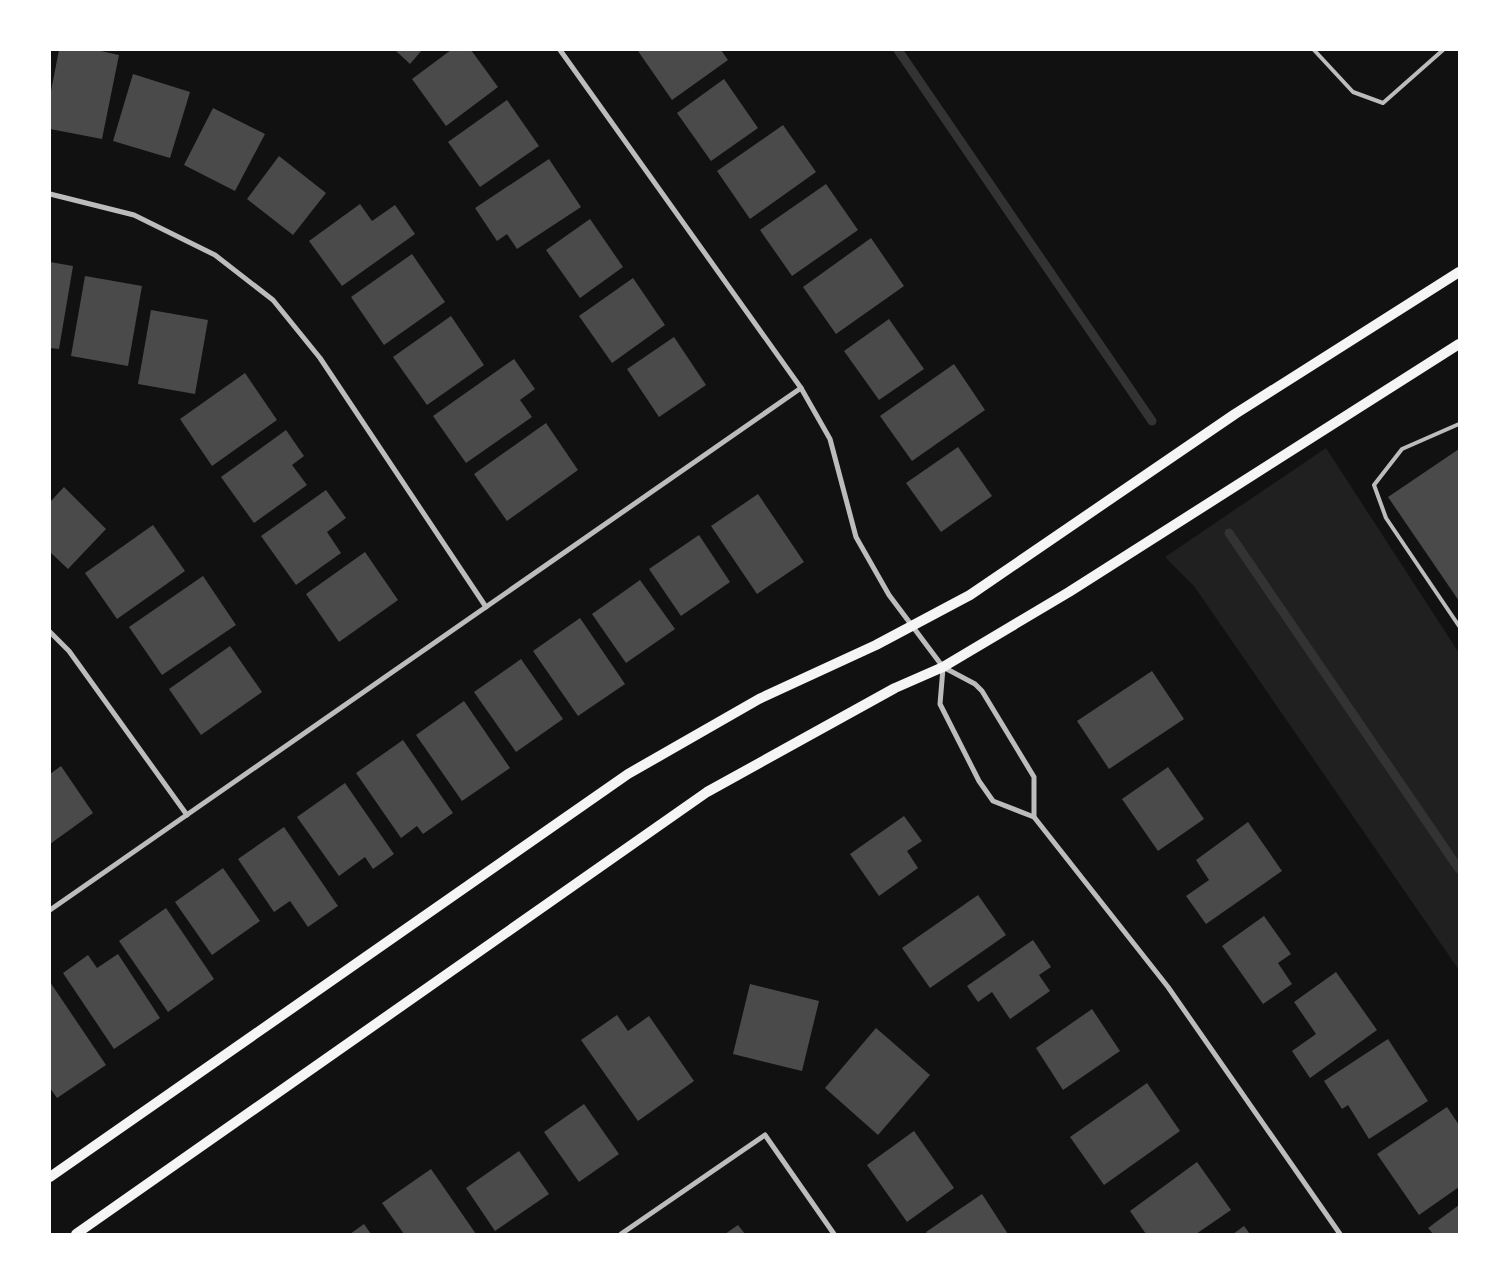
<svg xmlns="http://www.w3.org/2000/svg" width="1509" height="1284" viewBox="0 0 1509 1284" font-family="'Roboto Condensed',sans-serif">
<rect width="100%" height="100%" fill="#111"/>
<path fill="#202020" d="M1326 448 1459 653V970L1194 586 1165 557Z"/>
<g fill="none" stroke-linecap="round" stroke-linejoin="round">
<g stroke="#333" stroke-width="9">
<path d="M898 50 1152 421"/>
<path d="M1229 533 1459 869"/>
</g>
</g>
<g fill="#4a4a4a">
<path d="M59 50H96L119 55 102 139 50 129V96Z"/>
<path d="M395 50H422L410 64Z"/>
<path d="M451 50H471L498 87 446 126 412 79Z"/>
<path d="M639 50H721L728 60 672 100 638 51Z"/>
<path d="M133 74 190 92 170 158 113 141Z"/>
<path d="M724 79 758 128 711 161 677 113Z"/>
<path d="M507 100 539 146 480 187 448 142Z"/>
<path d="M213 108 265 134 235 191 184 165Z"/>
<path d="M783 125 816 172 750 219 717 171Z"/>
<path d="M279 156 326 193 293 235 247 199Z"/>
<path d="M549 159 581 207 517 249 507 234 497 241 475 208Z"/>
<path d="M826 184 858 230 792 276 760 230Z"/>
<path d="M360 204 372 221 395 205 415 234 342 286 309 241Z"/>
<path d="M590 219 623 267 580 298 546 250Z"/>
<path d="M871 238 904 286 836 334 803 287Z"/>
<path d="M412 254 445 302 384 345 351 297Z"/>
<path d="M50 262 73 266 59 349 50 348Z"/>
<path d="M85 276 142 286 128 366 71 356Z"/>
<path d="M633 278 665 325 612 363 579 316Z"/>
<path d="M151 310 208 320 195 394 138 384Z"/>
<path d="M451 316 484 365 427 405 393 357Z"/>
<path d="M889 319 924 369 879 400 844 351Z"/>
<path d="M674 337 706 385 659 417 627 369Z"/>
<path d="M514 359 535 389 520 400 532 417 466 463 433 416Z"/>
<path d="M954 364 985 410 912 461 880 416Z"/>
<path d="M245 373 277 420 212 466 180 419Z"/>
<path d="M546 423 578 470 507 521 474 474Z"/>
<path d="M286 430 304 456 292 465 307 485 254 523 221 477Z"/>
<path d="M958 447 992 496 941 532 906 483Z"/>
<path d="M1459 449V601L1388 497Z"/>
<path d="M64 487 106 529 68 569 50 552V502Z"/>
<path d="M326 490 346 518 327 532 341 553 296 585 261 536Z"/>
<path d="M758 494 804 562 757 594 711 526Z"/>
<path d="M153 525 185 571 117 619 85 573Z"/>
<path d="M699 535 730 582 681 616 649 569Z"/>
<path d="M365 552 398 600 339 642 306 594Z"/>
<path d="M203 576 236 625 162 675 129 627Z"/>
<path d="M640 580 675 629 626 663 592 614Z"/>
<path d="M580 618 625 684 578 716 533 651Z"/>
<path d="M230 646 262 692 201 735 169 689Z"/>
<path d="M521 659 563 719 516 752 474 692Z"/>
<path d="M1152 671 1184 719 1109 769 1077 721Z"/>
<path d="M464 701 510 768 462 801 416 735Z"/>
<path d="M403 740 453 813 423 834 417 826 401 838 356 773Z"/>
<path d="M61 766 93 813 50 844V774Z"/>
<path d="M1168 767 1204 819 1158 851 1122 799Z"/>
<path d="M345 783 394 854 373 869 365 857 339 876 297 817Z"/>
<path d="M904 816 922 841 907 851 918 868 879 896 850 854Z"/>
<path d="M1248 822 1282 871 1206 924 1186 896 1209 880 1196 860Z"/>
<path d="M284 827 338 906 308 927 290 901 274 912 238 859Z"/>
<path d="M223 868 260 921 212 955 175 902Z"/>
<path d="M978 895 1006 935 930 988 902 948Z"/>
<path d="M166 908 214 979 168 1012 119 941Z"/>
<path d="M1264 916 1291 954 1278 963 1292 984 1263 1004 1222 946Z"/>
<path d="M1033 940 1051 967 1039 975 1050 991 1010 1019 992 992 978 1002 967 986Z"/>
<path d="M118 954 160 1018 114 1049 63 973 88 955 97 968Z"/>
<path d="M1336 972 1377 1030 1310 1078 1292 1051 1316 1034 1294 1002Z"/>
<path d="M50 982 106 1065 57 1098 50 1088Z"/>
<path d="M750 984 819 1001 802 1071 733 1054Z"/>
<path d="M1092 1009 1120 1051 1063 1090 1036 1048Z"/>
<path d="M617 1015 628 1031 649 1016 694 1081 638 1121 581 1040Z"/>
<path d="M876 1028 930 1075 878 1135 825 1088Z"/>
<path d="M1388 1039 1428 1101 1369 1139 1348 1105 1342 1109 1324 1081Z"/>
<path d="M1147 1083 1180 1131 1104 1185 1070 1137Z"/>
<path d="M584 1104 619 1154 579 1182 544 1132Z"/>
<path d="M1447 1107 1459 1125V1187L1419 1215 1377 1154Z"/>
<path d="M914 1131 954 1188 907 1222 867 1165Z"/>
<path d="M519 1151 549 1194 495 1231 466 1188Z"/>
<path d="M1197 1162 1231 1210 1196 1234H1146L1130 1211Z"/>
<path d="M431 1169 476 1234H404L382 1203Z"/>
<path d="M982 1194 1008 1234H928L926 1232Z"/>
<path d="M1459 1205V1234H1433L1428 1228Z"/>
<path d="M364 1224 371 1234H350Z"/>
<path d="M738 1225 745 1234H725Z"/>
<path d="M1244 1226 1250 1234H1233Z"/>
</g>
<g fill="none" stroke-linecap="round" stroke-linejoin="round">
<g stroke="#bcbcbc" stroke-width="4">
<path d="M1314 50 1353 92 1383 103 1443 50"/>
<path d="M1459 424 1402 449 1374 485 1386 518 1459 626"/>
</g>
<g stroke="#bcbcbc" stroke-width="5">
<path d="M560 50 801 388 830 439 856 537 889 595 943 667 975 684 982 691 1034 777V817"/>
<path d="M50 194 134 215 215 255 273 300 320 358 486 607"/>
<path d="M50 632 69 651 187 815"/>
<path d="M943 668 940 704 979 781 993 801 1034 817 1168 987 1340 1234"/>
<path d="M50 910 801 388"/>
<path d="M621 1234 765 1135 834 1234"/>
</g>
<g stroke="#f5f5f5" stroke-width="10">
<path d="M50 1177 628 774 759 699 876 645 970 595 1235 414 1459 272"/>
<path d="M76 1234 707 792 895 688 943 667 1069 592 1459 344"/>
</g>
</g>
<rect width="1509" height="1284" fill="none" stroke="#ffffff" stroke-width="102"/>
</svg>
